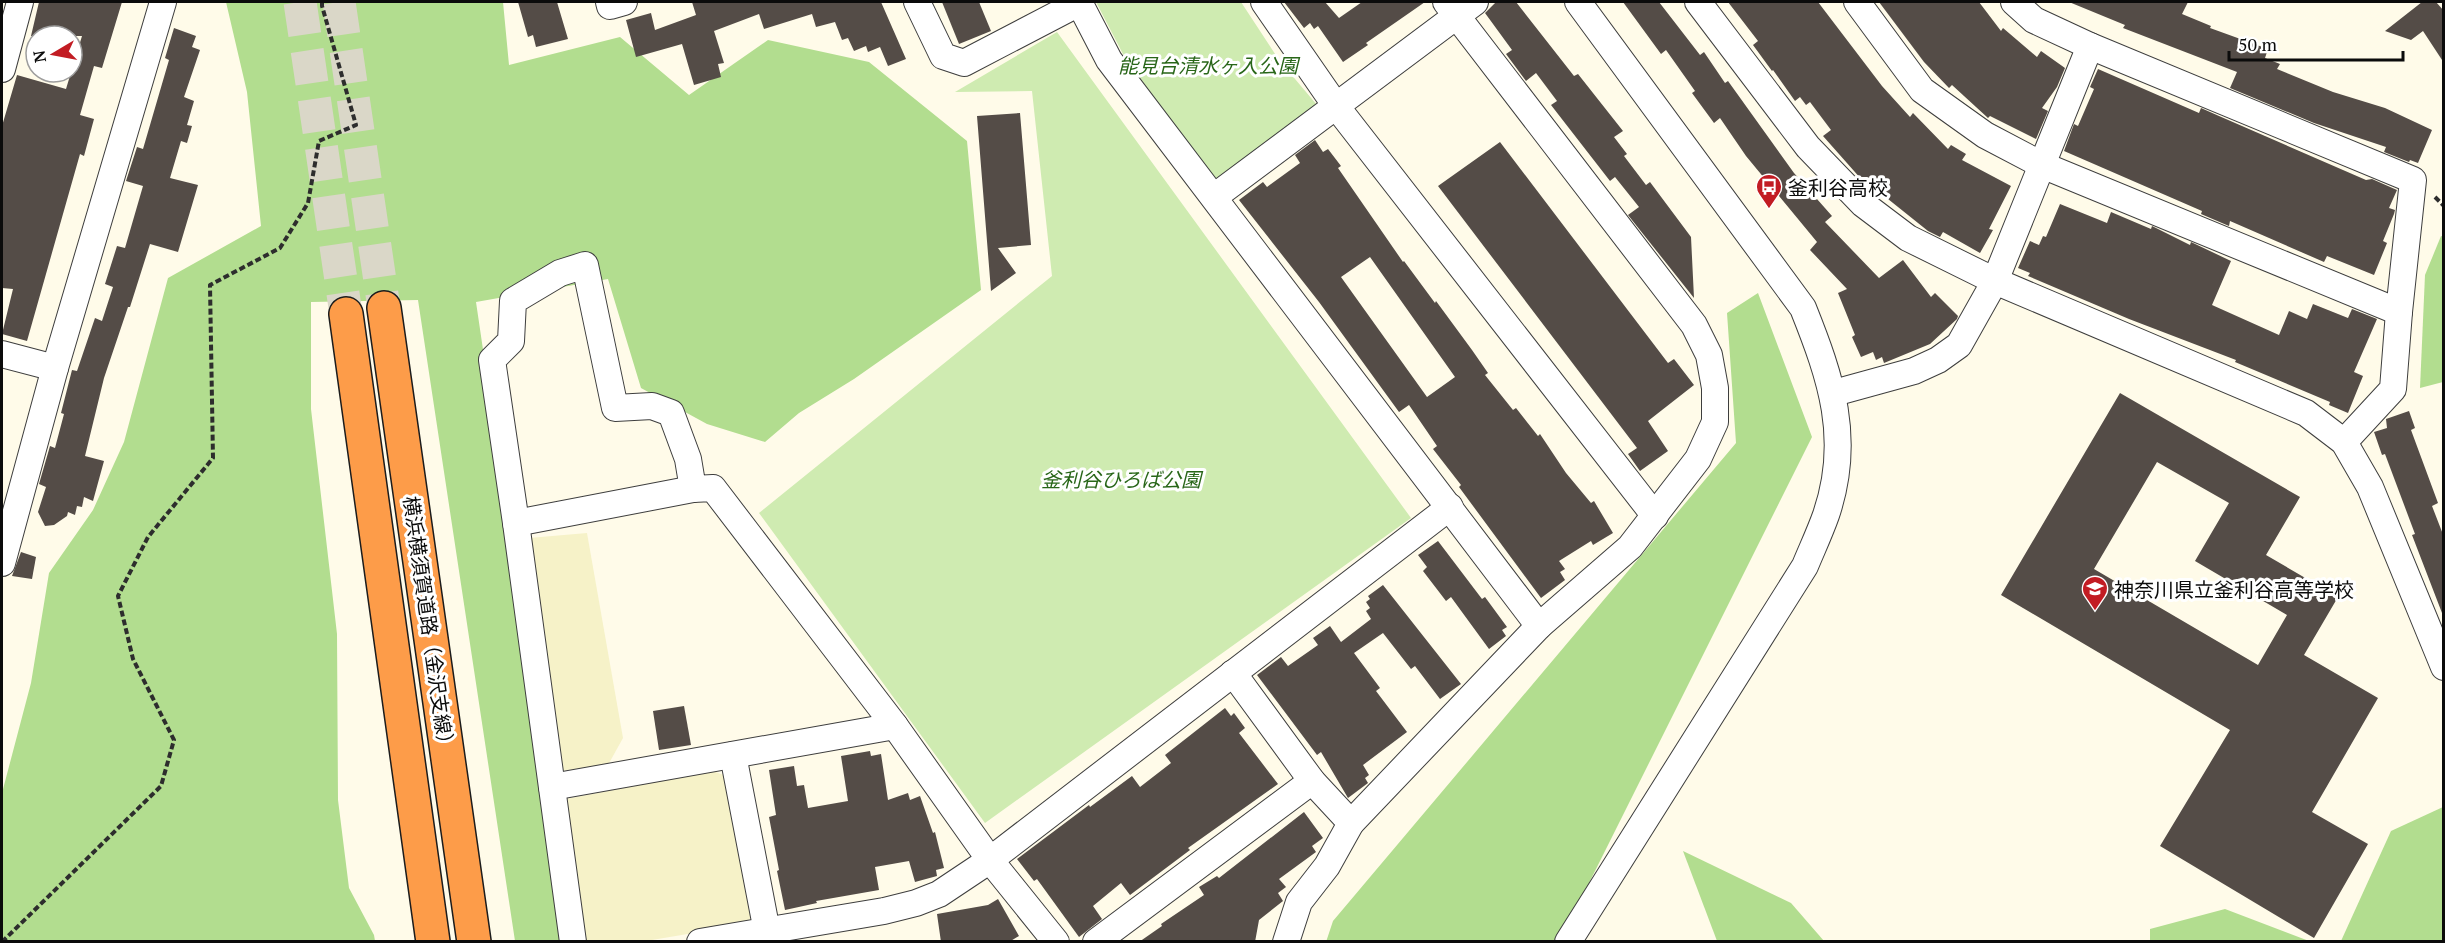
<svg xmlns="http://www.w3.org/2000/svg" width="2445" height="943" viewBox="0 0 2445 943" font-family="'PT Serif','Noto Sans JP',serif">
<rect width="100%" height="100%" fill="#fffbe9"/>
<g fill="#f6f2c8">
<path d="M587 533 623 738 608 765 559 771 529 538Z"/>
<path d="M713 771 726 776 752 915 747 924 646 941H583L566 799Z"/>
</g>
<g fill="#cfebb1">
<path d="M1096 2H1241L1279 60 1317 105 1214 182 1123 54Z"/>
<path d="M1057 32 1411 518 985 823 759 513 1052 276 1032 91 955 92Z"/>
</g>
<g fill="#b2dd8f">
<path d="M226 2H503L509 65 620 37 689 95 768 40 869 62 967 141 981 290 854 379 799 413 765 442 707 424 641 388 608 279 476 302 570 941H515L418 300 311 302V409L337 634 338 800 349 888 374 935 375 941 2 942V793L31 683 49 573 93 510 124 442 168 278 261 226 247 92Z"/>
<path d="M2441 236 2444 237 2443 382 2420 388 2425 275Z"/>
<path d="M1758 293 1812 437 1560 941 1326 942 1333 921 1736 443 1727 313Z"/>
<path d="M2443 807V941H2341L2391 831Z"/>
<path d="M1683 851 1791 903 1824 941H1717Z"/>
<path d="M2225 909 2309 941H2150V929Z"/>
</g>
<g fill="#544c47" fill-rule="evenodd">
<path d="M39 2H122L102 68 94 66 80 115 94 119 84 156 80 154 27 341 2 334 13 289 2 288V126L17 75 66 89 82 36H31Z"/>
<path d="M518 2H557L568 39 536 47 533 35 528 37Z"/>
<path d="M692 2H881L906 59 888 66 880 47 868 52 866 46 854 51 848 38 842 40 835 22 816 27 812 14 764 29 759 14 714 31 724 63 718 64 721 77 694 85 682 44 636 57 626 20 651 13 655 30 696 15Z"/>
<path d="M942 2H979L991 31 959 44Z"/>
<path d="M1284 2H1325L1339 18 1362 2H1425L1366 43 1368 45 1343 62 1318 26 1314 29 1310 23 1304 28Z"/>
<path d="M1496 2H1516L1574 76 1578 74 1623 131 1614 137 1627 154 1624 156 1646 185 1650 182 1691 237 1694 298 1628 215 1639 207 1615 177 1610 181 1551 105 1557 101 1536 73 1526 81 1506 54 1512 50 1485 13Z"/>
<path d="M1623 2H1659L1700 55 1704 52 1725 83 1728 81 1794 173 1832 216 1825 222 1879 278 1903 260 1931 297 1935 293 1958 316 1957 319 1930 344 1884 363 1882 357 1876 360 1873 352 1861 357 1852 337 1855 335 1838 293 1847 289 1810 250 1817 242 1746 156 1720 118 1714 123 1692 93 1695 91 1666 50 1661 54Z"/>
<path d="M1728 2H1818L1882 86 1910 117 1913 113 1948 149 1951 145 1966 154 1962 160 2011 186 1989 229 1993 230 1980 253 1943 232 1940 237 1928 231 1863 179 1862 180 1823 136 1831 130 1810 102 1806 105 1800 97 1795 101 1773 70 1772 71 1753 45 1758 41Z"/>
<path d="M1879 2H1979L2001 31 2003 28 2037 57 2041 51 2065 68 2057 87 2042 108 2048 111 2036 139 1990 116 1988 118 1952 85 1949 88 1924 62Z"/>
<path d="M2069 2H2188L2182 14 2211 26 2210 28 2268 49 2265 58 2280 64 2277 69 2333 92 2385 108 2432 130 2418 163 2410 160 2409 162 2384 152 2386 147 2314 123 2230 88 2237 72 2123 28 2125 25Z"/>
<path d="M2422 2H2436L2444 11V63L2423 31 2411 40 2385 31Z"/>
<path d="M174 28 196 36 192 47 200 50 184 97 194 101 187 125 192 126 187 143 181 141 170 178 198 185 178 252 150 244 130 307H128L104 378 85 456 104 461 93 501 84 497 82 507 77 506 75 515 68 512 67 516 54 525 45 526 38 512 46 487 39 484 50 446 55 448 64 414 61 413 72 370 77 371 95 318 102 321 113 287 105 284 117 246 125 248 143 186 126 181 137 147 143 149 169 60 165 58Z"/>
<path d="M2098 69 2199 113 2201 108 2219 116 2366 180 2372 179 2397 190 2389 208 2395 210 2394 214 2383 241 2387 243 2374 275 2327 256 2324 262 2230 221 2229 226 2201 214 2202 211 2064 151 2074 124 2078 126 2094 89 2090 87Z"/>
<path d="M1020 113 1031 245 998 248 1016 273 991 291 977 116Z"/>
<path d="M1315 140 1323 152 1328 149 1341 166 1338 168 1403 262 1404 261 1435 303 1436 301 1472 350 1488 373 1485 375 1513 410 1516 408 1538 436 1540 434 1566 473 1591 503 1594 501 1613 533 1593 545 1591 541 1559 561 1565 569 1560 572 1565 580 1541 598 1459 487 1461 485 1433 449 1437 446 1409 405 1399 412 1319 302 1239 200 1263 182 1267 187 1300 163 1295 155ZM1370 257 1455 377 1427 397 1341 277Z"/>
<path d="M1500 142 1668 363 1674 359 1694 385 1648 421 1668 451 1640 471 1628 454 1637 448 1438 186Z"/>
<path d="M2060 204 2107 223 2111 212 2151 229 2152 226 2190 245 2191 242 2231 261 2212 305 2279 335 2289 311 2307 319 2313 304 2348 318 2352 309 2377 319 2354 372 2363 376 2348 413 2329 405 2330 402 2235 362 2236 360 2129 319 2028 276 2030 273 2018 268 2030 241 2039 245 2043 236 2046 237Z"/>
<path d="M2120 393 2300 497 2266 555 2338 597 2304 655 2378 698 2312 812 2368 844 2314 938 2160 846 2230 730 2001 595ZM2157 462 2229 503 2195 561 2287 615 2258 665 2094 569Z"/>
<path d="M2409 411 2415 428 2411 430 2438 503 2432 506 2444 537 2442 613 2412 535 2415 534 2385 454 2382 455 2374 432 2387 428 2386 419Z"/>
<path d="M1438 541 1482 599 1485 597 1507 627 1502 630 1506 636 1489 649 1451 597 1446 601 1423 571 1427 567 1418 555Z"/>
<path d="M21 552 36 557 32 579 12 576Z"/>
<path d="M1383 585 1461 684 1440 699 1415 666 1411 669 1383 633 1354 653 1380 688 1376 691 1407 732 1363 765 1369 775 1365 778 1368 783 1348 798 1321 752 1317 755 1257 675 1281 657 1288 666 1318 645 1313 638 1330 626 1341 642 1371 619 1366 611 1370 608 1366 602 1370 599 1368 596Z"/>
<path d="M684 706 691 745 659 750 653 711Z"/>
<path d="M1225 708 1231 716 1234 713 1245 728 1239 733 1278 784 1188 848 1190 850 1130 895 1121 883 1093 906 1102 919 1079 937 1037 879 1034 881 1017 859 1089 805 1090 807 1132 776 1140 787 1171 763 1165 755Z"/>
<path d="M870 751 871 756 881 754 888 800 908 793 910 800 920 796 933 833 935 832 944 868 936 870 937 876 915 882 909 861 875 867 879 890 816 901 817 903 785 910 777 871 779 870 769 817 776 815 769 770 794 766 797 786 804 785 808 808 848 801 841 756Z"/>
<path d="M1304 812 1323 838 1312 846 1316 852 1279 879 1286 887 1278 893 1283 901 1259 920 1255 942H1139L1162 926 1161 924 1204 895 1199 887 1217 876 1219 878Z"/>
<path d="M998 899 1019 936 1009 942H941L937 914 988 905Z"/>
</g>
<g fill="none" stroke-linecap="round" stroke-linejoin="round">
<g stroke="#dad7c8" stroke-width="33" stroke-dasharray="33 16" stroke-linecap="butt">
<path d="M300 2 346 314"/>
<path d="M339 2 384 308"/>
</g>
<defs>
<g id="minor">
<path d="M609 2 610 6 624 2"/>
<path d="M917 2 943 56 964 63 1079 3"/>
<path d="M1079 2 1109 60 1539 626"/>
<path d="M1264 2 1336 106 1655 516"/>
<path d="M1698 2 1808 147 1863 204 1908 238 1995 281 2306 413 2344 442 2370 487 2444 667"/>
<path d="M1857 2 1922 90 1985 135 2042 165 2399 312"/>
<path d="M2014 2 2034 20 2090 46 2413 180 2399 312 2393 389 2344 442"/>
<path d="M2 69 20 2"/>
<path d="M1214 197 1475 2"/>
<path d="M2 354 55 368"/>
<path d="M1834 393 1914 371 1938 360 1959 345 1995 281 2090 46"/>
<path d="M516 523 492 360 511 341 513 301 560 273 585 265 615 408 652 406 671 413 688 459 693 489 713 488 895 726"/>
<path d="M2 563 55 368 163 2"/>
<path d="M1233 673 1312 781 1351 823"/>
<path d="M733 755 769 942"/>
<path d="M552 787 895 726 990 860 1056 942"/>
<path d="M573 942 516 523 693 489"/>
<path d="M700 942 884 911 916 903 939 894 990 860 1450 507"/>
<path d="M1096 942 1312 781"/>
<path d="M1286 942 1299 902 1327 866 1351 823 1539 626 1630 547 1698 459 1715 422V388L1709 355 1694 325 1446 2"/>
<path d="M1568 942 1805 566C1812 549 1820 532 1826 515 1852 439 1831 378 1803 308L1578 2"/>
</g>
<g id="highway">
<path d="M384 308 474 942"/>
<path d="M346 314 433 942"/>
</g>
</defs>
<use href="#minor" stroke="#3e3e3e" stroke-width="28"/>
<use href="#highway" stroke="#1c1c1c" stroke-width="36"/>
<g stroke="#2d2d2d" stroke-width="4" stroke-dasharray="6 3" stroke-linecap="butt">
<path d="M2435 197 2444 206"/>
<path d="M2 942 161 786 174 740 133 659 118 596 148 537 213 458 210 285 280 248 308 203 319 141 356 125 322 6V2"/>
</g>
<use href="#minor" stroke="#fff" stroke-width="26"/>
<use href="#highway" stroke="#fd9c49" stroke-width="33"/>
</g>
<defs>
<symbol id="bus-pin" viewBox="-11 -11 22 30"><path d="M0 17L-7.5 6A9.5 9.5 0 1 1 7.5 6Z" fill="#c21c23" stroke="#fff"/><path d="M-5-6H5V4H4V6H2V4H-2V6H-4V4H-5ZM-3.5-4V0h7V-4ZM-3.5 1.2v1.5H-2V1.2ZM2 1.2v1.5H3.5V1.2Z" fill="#fff"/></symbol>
<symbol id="school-pin" viewBox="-11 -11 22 30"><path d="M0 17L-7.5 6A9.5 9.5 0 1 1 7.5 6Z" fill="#c21c23" stroke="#fff"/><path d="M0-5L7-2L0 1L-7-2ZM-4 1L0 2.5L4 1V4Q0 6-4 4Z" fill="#fff"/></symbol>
</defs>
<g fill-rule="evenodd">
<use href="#bus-pin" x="1754" y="172" width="30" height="40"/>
<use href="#school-pin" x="2080" y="574" width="30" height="40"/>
</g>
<g text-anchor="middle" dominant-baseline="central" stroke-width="6" stroke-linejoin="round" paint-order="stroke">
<g font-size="20" font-style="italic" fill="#286618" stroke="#fff">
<text x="1208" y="65">能見台清水ヶ入公園</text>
<text x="1121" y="479">釜利谷ひろば公園</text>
</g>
<g font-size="20" fill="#0b0b0b" stroke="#fff" text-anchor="start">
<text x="1788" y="187">釜利谷高校</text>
<text x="2114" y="589">神奈川県立釜利谷高等学校</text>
</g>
<g font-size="20" fill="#0b0b0b" stroke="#fff">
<text transform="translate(429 625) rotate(82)">横浜横須賀道路（金沢支線）</text>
</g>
</g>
<rect width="2445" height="943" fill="none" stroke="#0b0b0b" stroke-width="6"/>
<g transform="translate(54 54) rotate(260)"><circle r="28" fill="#ffffff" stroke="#9d9d9d" stroke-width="1.5"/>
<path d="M0-4.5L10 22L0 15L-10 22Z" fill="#c21c23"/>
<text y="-9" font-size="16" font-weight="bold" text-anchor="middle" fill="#0b0b0b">N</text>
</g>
<path d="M2229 51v9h174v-9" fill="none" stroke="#0b0b0b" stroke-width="3"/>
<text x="2238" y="51" font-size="18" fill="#0b0b0b" stroke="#ffffff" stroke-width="4.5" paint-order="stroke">50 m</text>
</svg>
